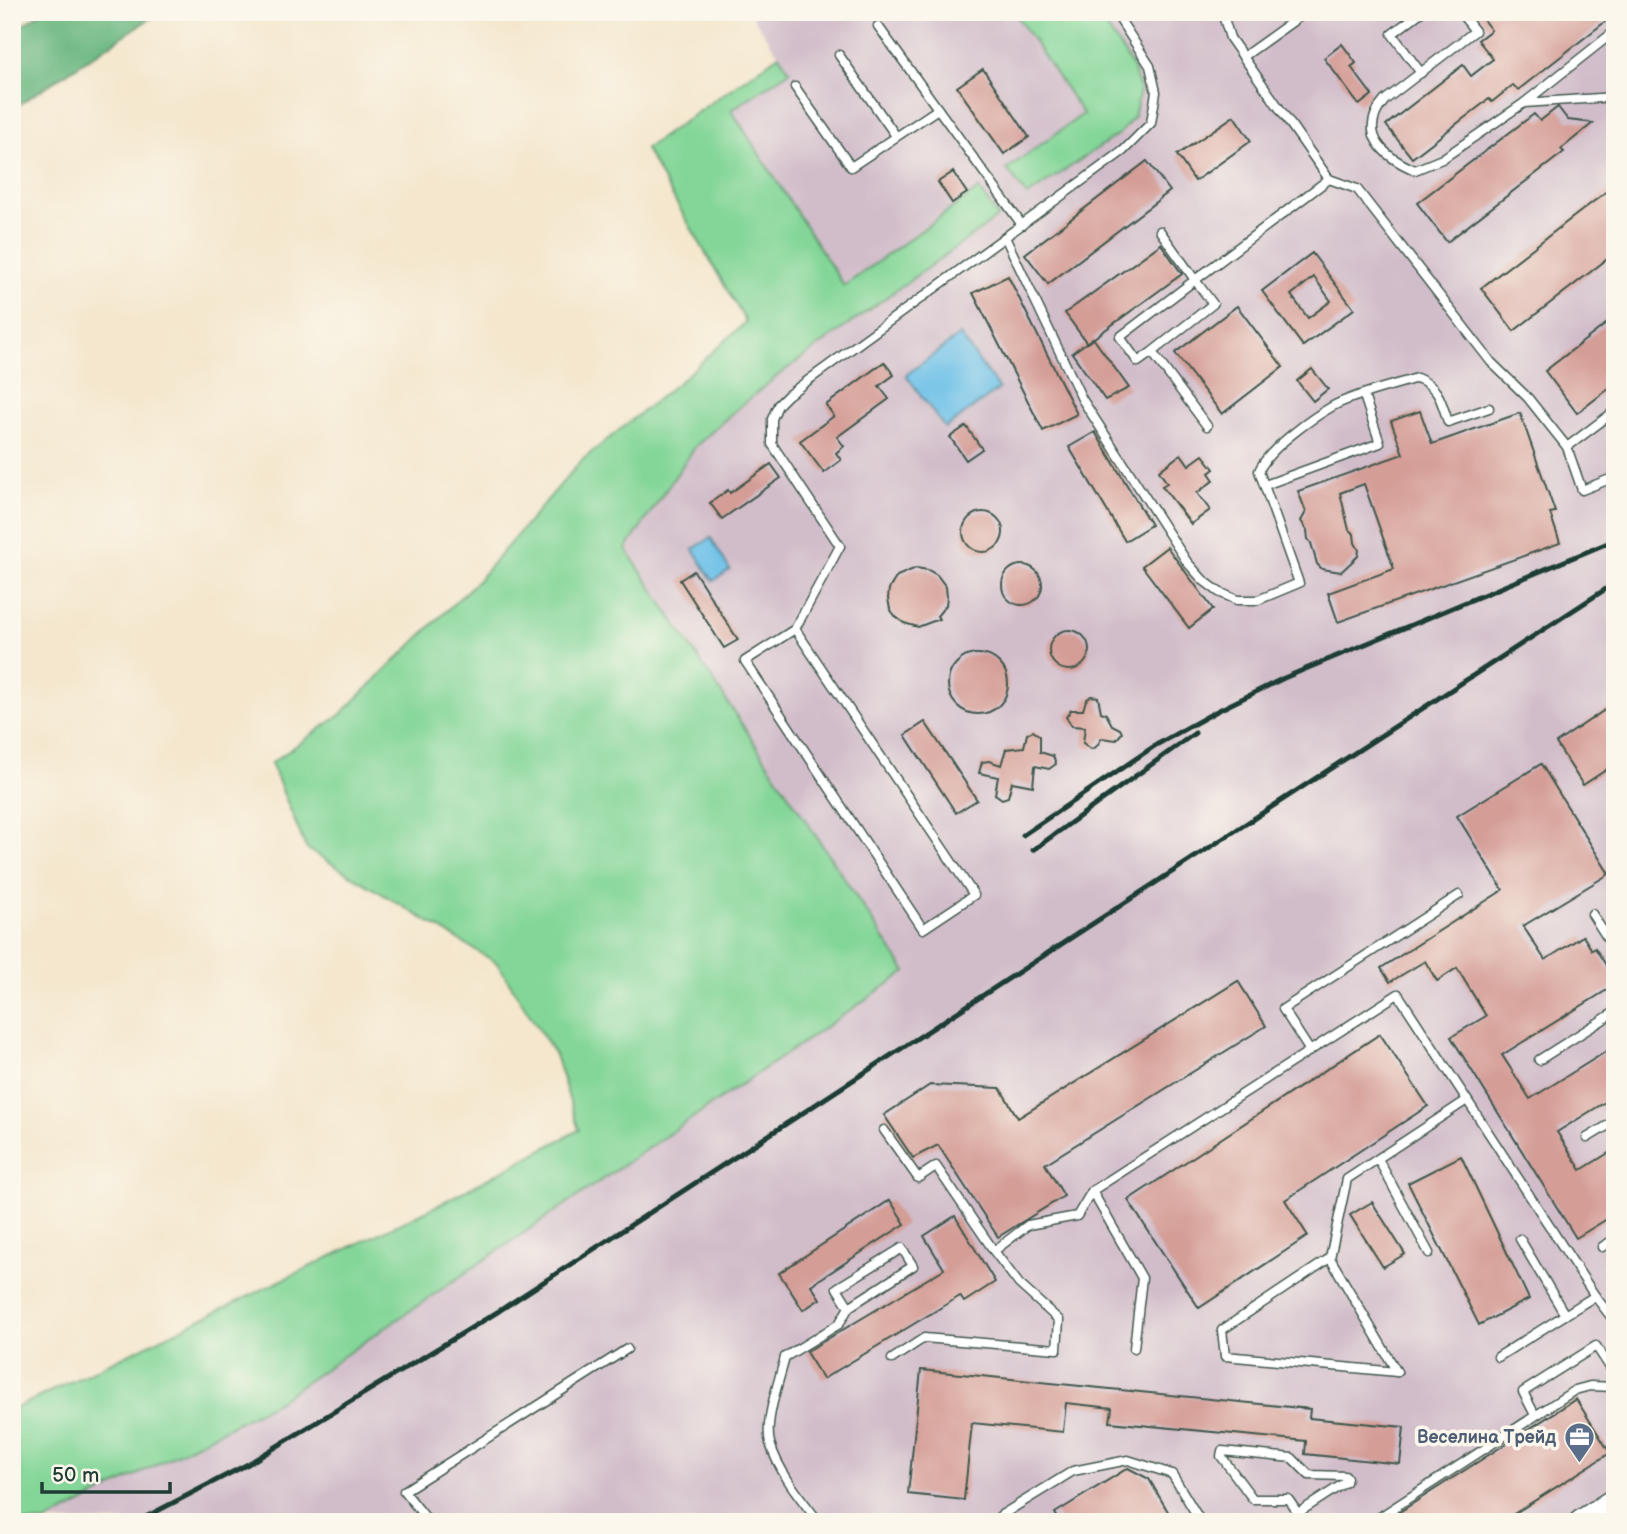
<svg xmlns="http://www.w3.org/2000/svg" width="1627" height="1534" viewBox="0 0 1627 1534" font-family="'Balsamiq Sans',sans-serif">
<rect width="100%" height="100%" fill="#fbf7ec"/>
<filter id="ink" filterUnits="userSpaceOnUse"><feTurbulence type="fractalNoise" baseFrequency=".0143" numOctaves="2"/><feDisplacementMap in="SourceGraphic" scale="14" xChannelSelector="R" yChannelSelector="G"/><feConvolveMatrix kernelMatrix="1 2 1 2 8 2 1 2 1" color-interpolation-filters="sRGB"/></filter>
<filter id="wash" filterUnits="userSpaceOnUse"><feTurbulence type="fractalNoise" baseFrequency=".00686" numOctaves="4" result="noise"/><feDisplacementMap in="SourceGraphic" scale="28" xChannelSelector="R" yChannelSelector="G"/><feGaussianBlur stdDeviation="1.57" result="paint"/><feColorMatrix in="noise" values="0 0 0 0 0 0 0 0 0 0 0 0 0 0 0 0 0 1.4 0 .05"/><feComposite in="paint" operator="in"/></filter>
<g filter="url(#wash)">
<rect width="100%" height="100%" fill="#f4e7ce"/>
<path fill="#d1bdca" d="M749 12H1615V1522H46L276 1403 906 972 626 549 695 447 730 415 746 321 645 149 779 55Z"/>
<g fill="#83d698" stroke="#518a66" stroke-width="2">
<path d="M1014 12H1097L1133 67 1140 91 1134 117 1120 133 1027 196 1007 169 1083 114Z"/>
<path d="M779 55 790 71 731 110 844 286 979 189 998 217 777 376 730 415 695 447 626 549 906 972 275 1403 46 1522H12V1410L434 1207 579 1130 555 1055 497 963 306 848 271 763 340 715 481 577 581 461 680 381 746 322 645 149Z"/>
</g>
<path fill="#6ab780" stroke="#447a5a" stroke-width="2" d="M42 12H160L12 109V32Z"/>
<g fill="#6cc0e8" stroke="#467e8e" stroke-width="2">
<path d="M960 335 999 389 945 428 906 375Z"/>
<path d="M711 538 730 570 713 581 693 549Z"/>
</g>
<g id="blocks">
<g fill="#d49d96" fill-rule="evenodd">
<path d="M1477 12 1615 14 1518 90 1513 85 1492 102 1489 99 1412 158 1386 125 1463 65 1471 76 1493 59 1478 40 1491 30Z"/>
<path d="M1342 44 1356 63 1351 67 1372 95 1359 105 1324 58Z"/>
<path d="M983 69 1029 137 1004 154 957 87Z"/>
<path d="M1558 107 1568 120 1593 123 1561 149 1564 152 1447 242 1417 203 1534 114 1540 121Z"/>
<path d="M1234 116 1251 141 1195 181 1177 155Z"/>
<path d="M1147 161 1170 191 1048 284 1025 254Z"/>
<path d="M953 172 967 193 952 203 938 182Z"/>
<path d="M1615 185V253L1514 331 1481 288Z"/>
<path d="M1161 244 1182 274 1087 343 1065 313Z"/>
<path d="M1312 253 1354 309 1303 346 1262 291ZM1314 277 1331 301 1308 318 1291 295Z"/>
<path d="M1008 276 1077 414 1043 431 973 293Z"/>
<path d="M1237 306 1283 367 1222 414 1175 353Z"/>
<path d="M1615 317V384L1577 413 1545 371Z"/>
<path d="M1093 338 1129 388 1105 400 1072 353Z"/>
<path d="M884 362 894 375 879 386 889 399 837 437 844 446 836 453 841 460 824 473 800 441 834 416 826 405Z"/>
<path d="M1312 369 1328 389 1313 401 1297 381Z"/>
<path d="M1420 411 1432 444 1520 413 1555 512 1550 513 1560 543 1338 622 1328 593 1394 569 1364 484 1340 493 1349 530 1354 534 1355 543 1359 550 1358 556 1341 572 1322 569 1317 564 1311 543 1308 539 1307 530 1301 521 1306 512 1298 491 1403 454 1391 421Z"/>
<path d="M966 426 982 449 966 460 950 437Z"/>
<path d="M1095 432 1151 525 1125 541 1069 447Z"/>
<path d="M1181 454 1189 465 1203 455 1214 469 1209 473 1214 480 1197 493 1210 510 1191 524 1162 486 1167 483 1159 471Z"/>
<path d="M771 464 781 478 722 519 710 503 728 490 730 493Z"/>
<circle cx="983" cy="532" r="20"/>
<path d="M1167 547 1213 609 1189 628 1142 566Z"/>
<circle cx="1022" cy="585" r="20"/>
<path d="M916 568 928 570 937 575 946 587 947 597 946 605 937 616 939 619 918 627 904 623 896 617 890 609 888 599 889 589 897 576Z"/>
<path d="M694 571 738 640 724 648 680 580Z"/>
<circle cx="1069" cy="650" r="20"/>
<circle cx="978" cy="684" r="30"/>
<path d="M1091 696 1098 697 1101 712 1106 714 1112 725 1120 729 1122 733 1116 740 1102 738 1096 747 1091 749 1083 743 1085 727 1072 726 1066 717 1071 710H1083L1086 700Z"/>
<path d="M1615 703V764L1583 785 1556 743Z"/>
<path d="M925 722 977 800 956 813 905 735Z"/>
<path d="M1033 731 1040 736V752L1053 756 1056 764 1049 769 1035 766 1033 786 1012 782 1008 797 1002 799 995 794 998 777 979 773 982 762 989 761 1001 765 1006 749 1024 747 1027 734Z"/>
<path d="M1541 764 1609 874 1523 926 1545 960 1583 936 1592 950 1595 948 1615 979V985L1502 1055 1530 1099 1615 1046V1096L1557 1132 1581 1170 1615 1149V1214L1576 1238 1451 1037 1486 1016 1457 968 1437 981 1425 961 1390 982 1381 968 1503 890 1457 816Z"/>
<path d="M1238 981 1266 1026 1045 1164 1064 1196 998 1237 938 1145 913 1158 884 1115 930 1085 1000 1088 1018 1118Z"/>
<path d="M1380 1034 1428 1106 1285 1200 1308 1236 1199 1308 1128 1200Z"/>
<path d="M1461 1156 1529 1299 1479 1325 1408 1183Z"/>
<path d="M890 1200 905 1224 811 1285 820 1299 803 1310 779 1273Z"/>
<path d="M1372 1202 1405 1254 1383 1267 1350 1215Z"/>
<path d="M955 1216 995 1282 964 1302 960 1296 823 1379 806 1352 944 1269 924 1236Z"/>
<path d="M921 1370 1310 1409 1309 1418 1404 1427 1400 1464 1305 1454 1306 1441 1110 1422 1112 1408 1066 1403 1063 1432 972 1423 964 1500 908 1494Z"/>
<path d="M1576 1399 1610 1453 1501 1522H1384Z"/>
<path d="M1128 1468 1149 1479 1174 1522H1060L1055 1513Z"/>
</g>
</g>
</g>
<g filter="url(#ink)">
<use href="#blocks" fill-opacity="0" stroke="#3f564b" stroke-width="2"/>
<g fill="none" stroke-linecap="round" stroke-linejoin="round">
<defs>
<g id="lane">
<path d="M1421 12 1392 34 1421 73"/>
<path d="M1460 12 1475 31 1385 100C1356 133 1384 157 1415 170L1442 159 1524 103 1615 97"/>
<path d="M878 26 1022 225"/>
<path d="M839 55 896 136"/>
<path d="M1243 57 1306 12"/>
<path d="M795 87 851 167 938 109"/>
<path d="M1524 103 1615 31"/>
<path d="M1329 179 1357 189 1491 362 1528 398 1567 447 1615 411"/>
<path d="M1160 231 1195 280 1329 179 1230 38 1222 12"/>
<path d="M1005 237 1082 399 1187 562 1203 580 1219 592 1237 600H1258L1299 583 1259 471C1268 449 1312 418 1333 406 1355 394 1392 386 1417 378 1439 387 1441 400 1448 422L1489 408"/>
<path d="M1152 352 1213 304 1195 280 1120 337 1138 362 1152 352 1207 426"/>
<path d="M1567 447 1582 490 1615 477"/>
<path d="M1265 485 1380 443 1364 396"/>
<path d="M795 629 745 661 923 929 974 895 795 629 840 546 772 444V419L778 405 788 395 1123 151 1151 123 1156 92 1150 66 1115 12"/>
<path d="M1592 914 1615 950"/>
<path d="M1310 1051 1283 1009 1459 895"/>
<path d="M1539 1060 1615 1012"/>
<path d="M884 1130 918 1178 936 1166 994 1251"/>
<path d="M1587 1138 1615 1121"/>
<path d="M1378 1159 1429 1253"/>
<path d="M1520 1239 1565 1315"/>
<path d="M1602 1247 1615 1239"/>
<path d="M1330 1258 1397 1372"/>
<path d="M1134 1348 1142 1278 1092 1191 1398 994 1595 1296 1615 1322"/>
<path d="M1498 1357 1595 1296"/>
<path d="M892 1359 924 1338 1057 1349 1059 1320 1019 1284 994 1251 1028 1225 1077 1216 1092 1191"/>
<path d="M1397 1372 1225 1356 1222 1330 1330 1258 1347 1179 1467 1100"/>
<path d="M1535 1415 1523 1392 1596 1346 1615 1375"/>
<path d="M1298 1513 1346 1482 1347 1478 1345 1476 1309 1475 1292 1458 1222 1451 1221 1456 1253 1499H1288L1304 1522"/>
<path d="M429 1522 404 1491 627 1349"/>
<path d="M819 1522C801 1499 778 1471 770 1443 764 1421 780 1379 785 1357L839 1324 849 1307 913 1266 902 1248 837 1288 849 1307"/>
<path d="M1004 1522 1000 1516 1073 1471 1128 1460 1172 1474 1201 1522"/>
<path d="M1372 1522 1575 1390 1590 1386 1615 1387"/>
</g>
<path id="secondary" d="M1581 1522 1615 1500"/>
</defs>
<use href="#lane" stroke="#3f564b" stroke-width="11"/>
<use href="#secondary" stroke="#3f564b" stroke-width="26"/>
<use href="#lane" stroke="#fff" stroke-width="8"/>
<use href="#secondary" stroke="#fff" stroke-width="23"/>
<g stroke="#1f3d34" stroke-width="5">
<path d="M1023 835 1156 745 1217 711 1284 678 1615 540"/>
<path d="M1033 850 1195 733"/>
<path d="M136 1522 248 1464 499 1311 1615 583"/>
</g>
</g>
</g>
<defs>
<symbol id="office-pin" viewBox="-11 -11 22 30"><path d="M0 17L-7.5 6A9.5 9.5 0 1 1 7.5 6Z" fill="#5c6f8a" stroke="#fbf7ec"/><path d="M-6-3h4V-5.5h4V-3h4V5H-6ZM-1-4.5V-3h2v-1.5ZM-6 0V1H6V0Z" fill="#fff"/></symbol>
</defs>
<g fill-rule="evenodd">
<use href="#office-pin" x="1562" y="1420" width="35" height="47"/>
</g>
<g text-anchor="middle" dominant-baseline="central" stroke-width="7" stroke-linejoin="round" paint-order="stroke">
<g font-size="18" font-weight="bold" fill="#4e5e75" stroke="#fbf7ec" text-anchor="end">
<text x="1556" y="1437">Веселина Трейд</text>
</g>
</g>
<rect width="1627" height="1534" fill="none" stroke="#fbf7ec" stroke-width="42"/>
<path d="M42 1482v10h128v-10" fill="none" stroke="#1f3d34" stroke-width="3.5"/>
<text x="52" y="1482" font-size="21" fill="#1f3d34" stroke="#fbf7ec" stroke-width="5" paint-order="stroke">50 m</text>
</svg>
